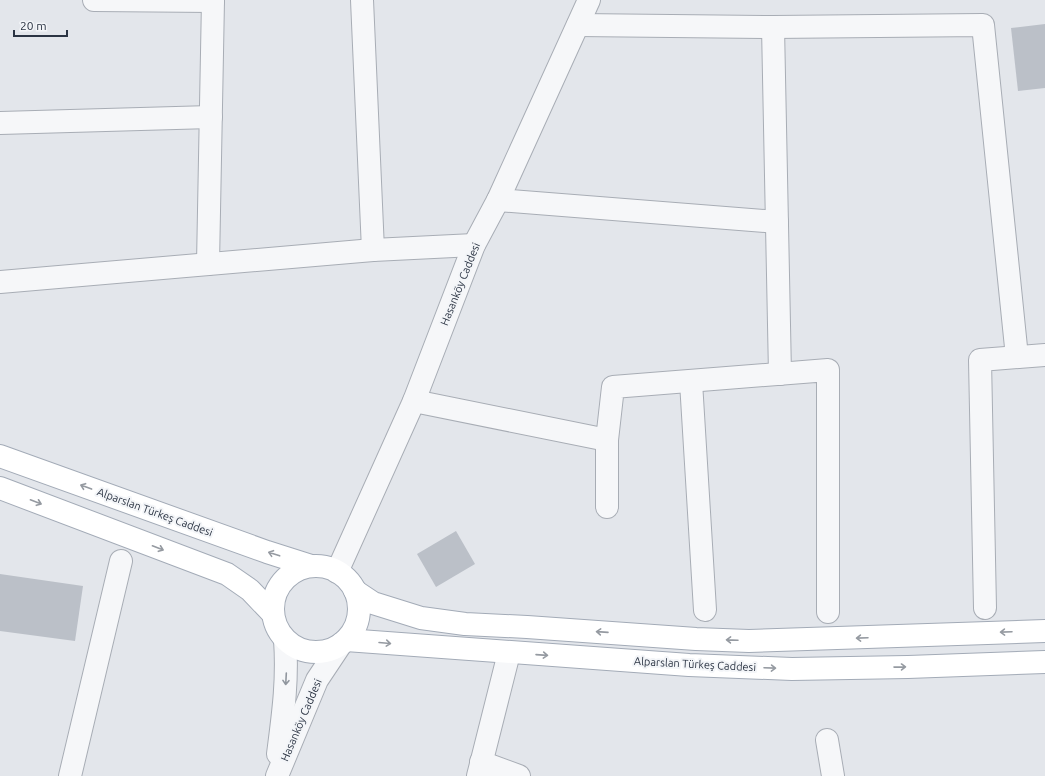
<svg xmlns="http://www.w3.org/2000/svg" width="1045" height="776" viewBox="0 0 1045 776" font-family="Ubuntu,sans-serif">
<rect width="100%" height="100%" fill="#e3e6eb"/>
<g fill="#bbc0c8">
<path d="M1045 24V88L1018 91 1011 28Z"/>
<path d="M456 531 475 564 436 587 417 554Z"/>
<path d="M0 574 83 586 75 641 0 631Z"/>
</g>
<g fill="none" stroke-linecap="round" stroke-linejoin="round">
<defs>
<g id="minor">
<path d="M94 0 213 1"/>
<path d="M362 0 373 250"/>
<path d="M578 25 773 27 983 25 1017 357"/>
<path d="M773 27 780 374"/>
<path d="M0 123 211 117"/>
<path d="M498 200 777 222"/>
<path d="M208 264 213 0"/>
<path d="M0 282 373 250 474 245"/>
<path d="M691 382 705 610"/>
<path d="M414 401 607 440 613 387 828 370V612"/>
<path d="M607 507V440"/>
<path d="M337 572 414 401 474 245 498 200 589 0"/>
<path d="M985 608 980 360 1045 355"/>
<path d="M827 740 833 776"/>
<path d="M278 754C283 715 288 680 285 640"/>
<path d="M481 762 519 776"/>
<path d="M70 776 121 561"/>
<path d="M277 776 317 680 341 644"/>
<path d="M478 776 509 653"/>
</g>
<g id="major">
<path d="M0 456 267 552 311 566"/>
<path d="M0 488 227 574 250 590 273 614"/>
<circle cx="316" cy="609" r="43"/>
<path d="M355 591 373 603 421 618 465 624 527 627 696 639 749 641 1045 631"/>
<path d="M346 640 689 665 792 669 908 667 1045 662"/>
</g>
</defs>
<use href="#minor" stroke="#a8adb5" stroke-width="24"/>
<use href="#major" stroke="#a3abb7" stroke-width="24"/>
<use href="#minor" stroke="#f6f7f9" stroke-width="22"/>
<use href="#major" stroke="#fff" stroke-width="22"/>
</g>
<defs><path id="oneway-shaft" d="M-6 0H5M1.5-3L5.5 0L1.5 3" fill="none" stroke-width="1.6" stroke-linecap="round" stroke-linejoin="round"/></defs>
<g stroke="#959aa1">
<use href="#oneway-shaft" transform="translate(86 487) rotate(-160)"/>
<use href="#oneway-shaft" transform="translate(36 502) rotate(21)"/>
<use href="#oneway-shaft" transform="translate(158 548) rotate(21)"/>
<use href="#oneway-shaft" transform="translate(274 554) rotate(-162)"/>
<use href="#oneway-shaft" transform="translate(602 632) rotate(-176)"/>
<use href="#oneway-shaft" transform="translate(1006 632) rotate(178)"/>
<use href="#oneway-shaft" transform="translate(862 638) rotate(178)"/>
<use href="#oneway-shaft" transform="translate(732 640) rotate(-178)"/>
<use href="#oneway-shaft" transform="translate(385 643) rotate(5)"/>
<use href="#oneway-shaft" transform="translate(542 655) rotate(4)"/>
<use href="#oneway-shaft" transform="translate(900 667) rotate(-1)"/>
<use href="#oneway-shaft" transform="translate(770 668) rotate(2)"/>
</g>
<use stroke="#90969e" href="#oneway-shaft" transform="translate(286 679) rotate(93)"/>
<g text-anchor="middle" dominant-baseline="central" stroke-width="4" stroke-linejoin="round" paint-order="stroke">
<g font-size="11" fill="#2b3443" stroke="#f3f5f8">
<text transform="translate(460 284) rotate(-68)">Hasanköy Caddesi</text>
<text transform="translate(155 512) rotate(20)">Alparslan Türkeş Caddesi</text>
<text transform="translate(695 664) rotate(3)">Alparslan Türkeş Caddesi</text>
<text transform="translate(301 720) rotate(-67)">Hasanköy Caddesi</text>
</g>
</g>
<path d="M14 30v6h53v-6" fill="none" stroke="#2b3443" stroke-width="2"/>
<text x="20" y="30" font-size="12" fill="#2b3443" stroke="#f3f5f8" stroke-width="3" paint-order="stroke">20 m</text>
</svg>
